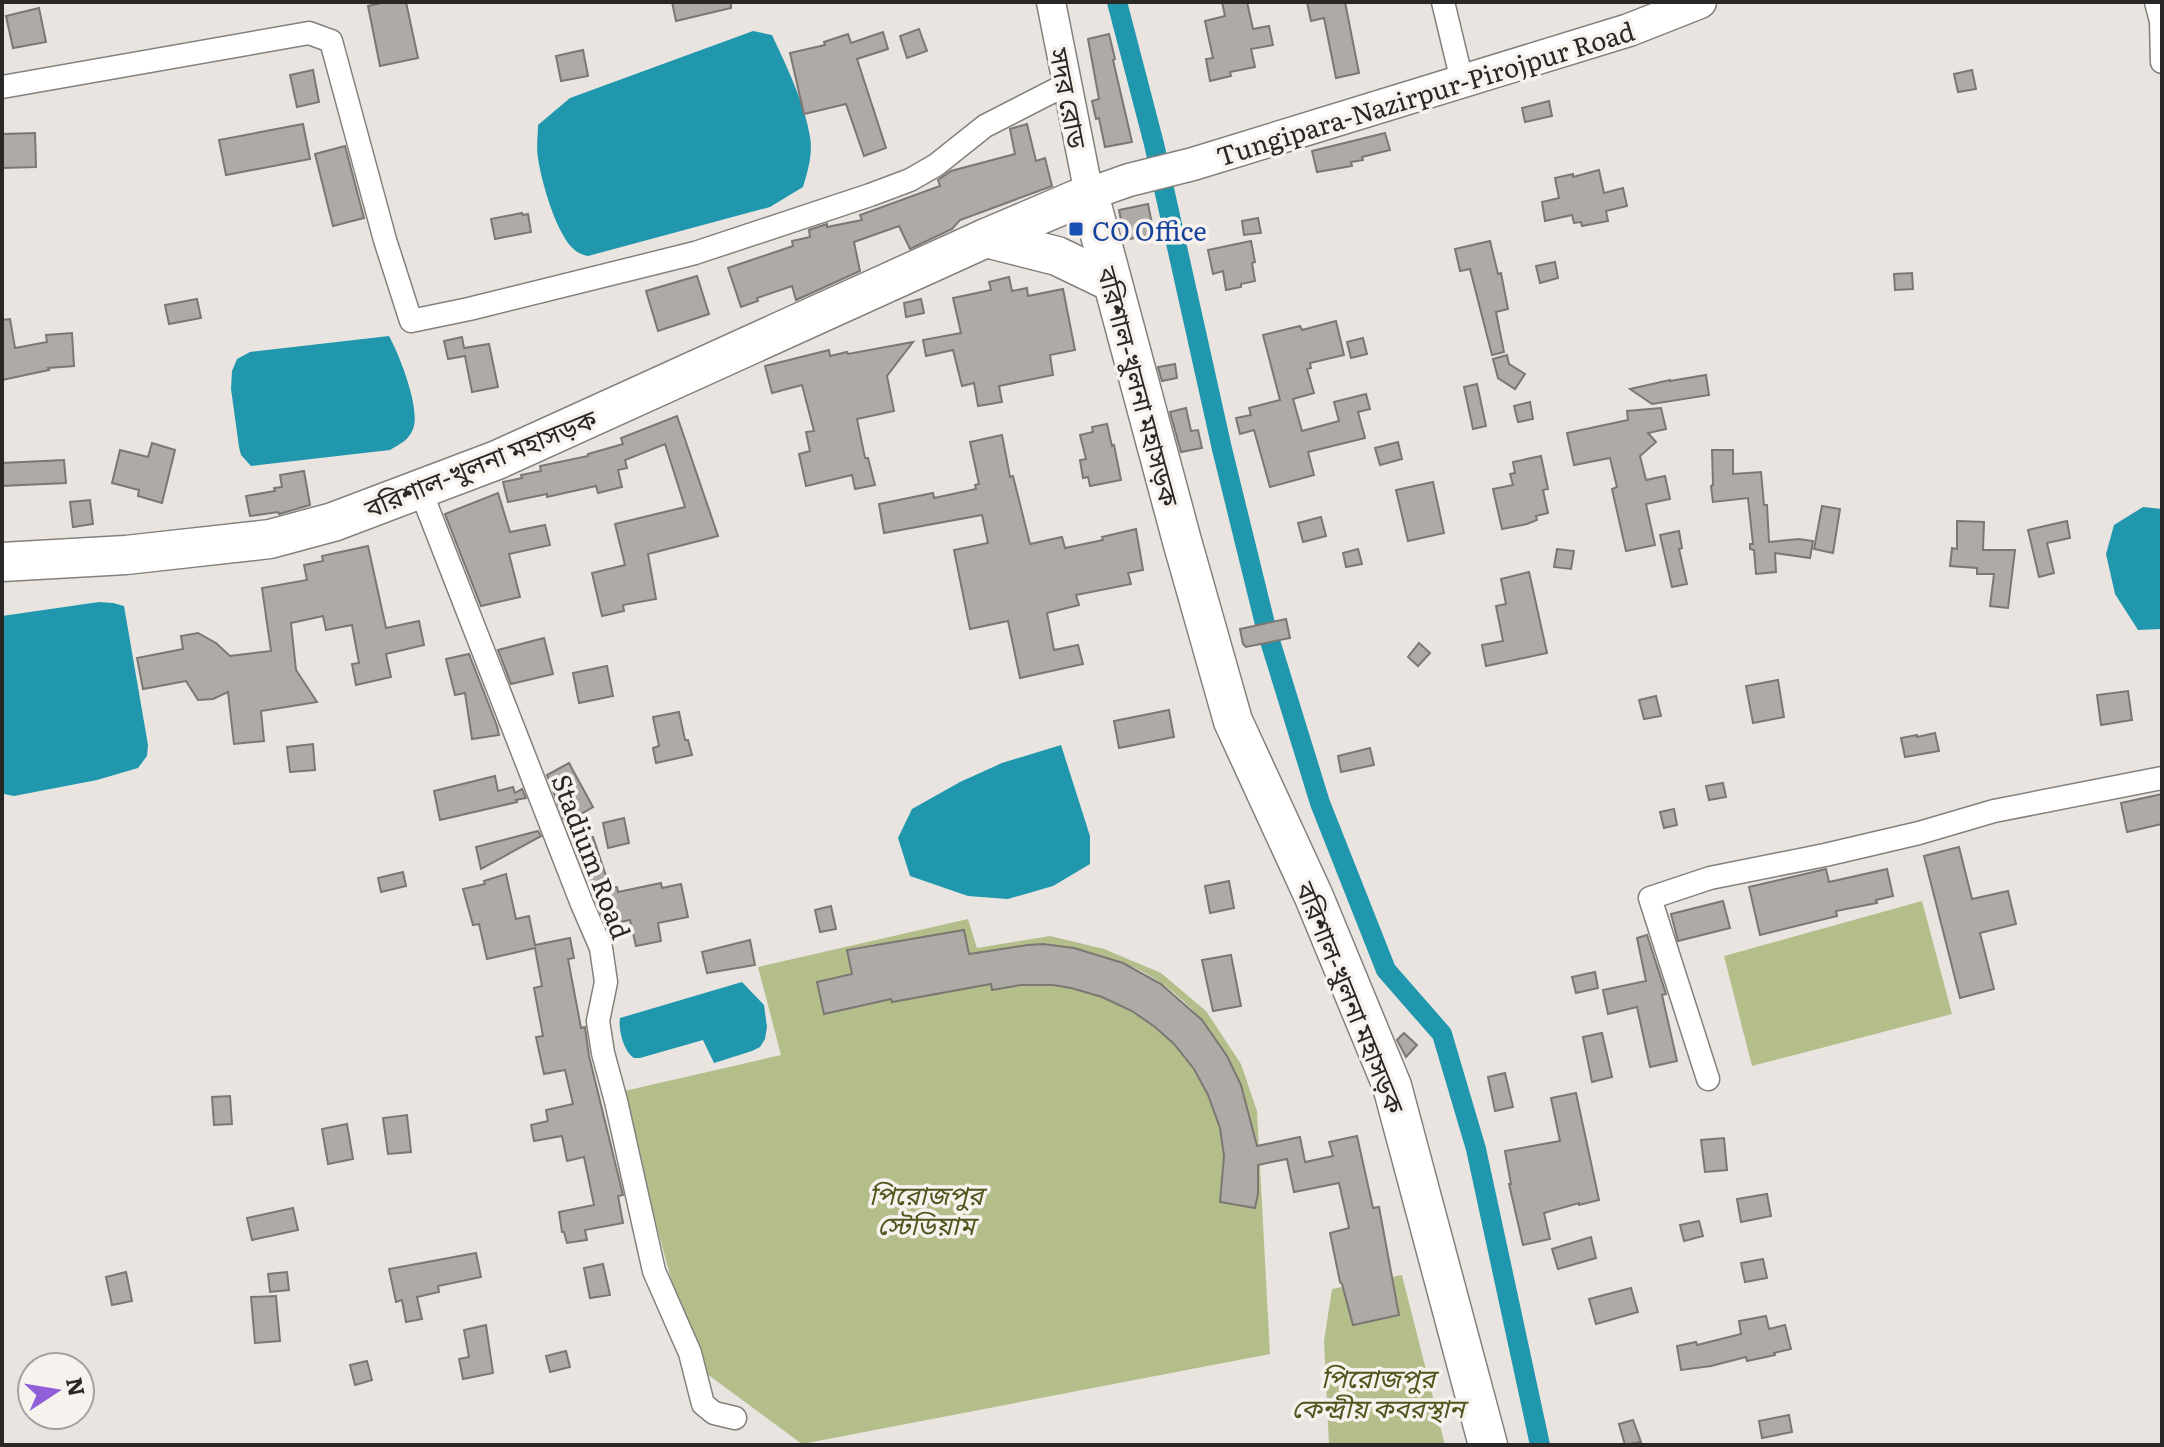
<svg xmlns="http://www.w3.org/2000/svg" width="2164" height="1447" viewBox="0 0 2164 1447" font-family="Literata,'Noto Sans Bengali',serif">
<rect width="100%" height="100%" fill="#e9e4e0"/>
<g fill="#b4be8b" fill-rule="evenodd">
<path d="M1922 901 1952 1014 1752 1066 1724 956Z"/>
<path d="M968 919 977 948 1050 936 1104 949 1161 973 1206 1011 1241 1064 1257 1111 1270 1354 802 1444 703 1371 682 1319 620 1092 781 1055 758 967ZM964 930 974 987 892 1002 882 945ZM876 944 880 962 847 950 848 949ZM1043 944C1070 948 1095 953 1121 962 1200 992 1246 1070 1257 1151 1259 1165 1258 1180 1258 1194 1247 1177 1232 1160 1223 1142 1221 1137 1220 1130 1218 1124 1214 1108 1208 1093 1200 1078 1170 1028 1113 990 1054 985 1033 983 1013 987 992 990L984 951 1011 947ZM870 970 877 1002 825 1014 817 982Z"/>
<path d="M1402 1275 1445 1445H1329L1324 1341 1332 1289Z"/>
</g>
<g fill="#2097ad">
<path d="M753 31 772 35C786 65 805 104 810 137 813 153 808 171 803 187L770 207 588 256C584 255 580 254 576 251 557 238 541 180 538 158 536 147 538 136 538 125L570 98Z"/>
<path d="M389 336C399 354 421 409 413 429 409 440 400 444 390 450L259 465 251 466 241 455 239 447 231 389 232 371 237 359 250 352Z"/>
<path d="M2143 507 2162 509 2161 629 2138 630 2115 594 2106 554 2114 525Z"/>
<path d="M99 602 113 603 124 606 148 745 147 756 138 768 97 780 14 796 4 794 2 784V616Z"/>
<path d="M1061 745 1090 836V864L1053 886 1008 899 968 896 910 876 898 838 912 809 960 782 1002 763Z"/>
<path d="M742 982 764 1005 767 1027 765 1039 760 1047 752 1051 714 1063 703 1040 640 1058H634C624 1052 618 1030 620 1018Z"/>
</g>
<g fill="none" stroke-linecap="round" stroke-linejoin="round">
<path stroke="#2097ad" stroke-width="20" d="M1117 2 1154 144 1222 449 1266 628 1320 803 1386 970 1442 1034 1476 1149 1540 1445"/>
</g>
<g fill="#aeaaa6" stroke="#7c7773" stroke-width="2">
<path d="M385 2H406L418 58 380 66 368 6Z"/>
<path d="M672 2H731V8L676 21Z"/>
<path d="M1222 2H1247L1253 29 1269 26 1273 45 1251 49 1255 67 1230 72 1231 76 1210 81 1206 59 1213 58 1205 21 1225 16Z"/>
<path d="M1307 2H1345L1359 73 1336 78 1324 18 1311 21Z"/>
<path d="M39 8 46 42 13 48 6 16Z"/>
<path d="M919 29 927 51 907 58 900 36Z"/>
<path d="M883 32 888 49 857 59 886 148 864 156 846 104 804 114 790 53 825 45 824 42 848 34 851 43Z"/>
<path d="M1109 34 1115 59 1113 60 1132 142 1105 147 1099 118 1096 119 1092 101 1099 99 1088 39Z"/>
<path d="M583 50 588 76 561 81 556 56Z"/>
<path d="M313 70 319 102 297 107 290 75Z"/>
<path d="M1972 70 1976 89 1958 92 1954 74Z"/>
<path d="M1549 101 1552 116 1525 122 1522 108Z"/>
<path d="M303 124 310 159 226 175 219 140Z"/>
<path d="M1027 124 1036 161 1045 158 1052 186 960 220 952 229 910 249 899 226 854 242 860 271 796 300 792 286 757 298 758 301 741 307 728 268 793 246 792 241 810 237 809 230 827 224V227L862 220 860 215 940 186 938 180 951 171 1015 154 1010 129Z"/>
<path d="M35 133 36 167 2 168V134Z"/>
<path d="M1385 133 1390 150 1362 157 1363 160 1351 162 1352 166 1317 172 1312 151Z"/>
<path d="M345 146 364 218 333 226 315 154Z"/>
<path d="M1599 170 1604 193 1623 188 1627 206 1606 211 1608 221 1582 226 1581 222 1574 223 1572 215 1545 221 1542 202 1559 198 1555 178 1573 174V177Z"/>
<path d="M1148 204 1154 234 1125 240 1119 210Z"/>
<path d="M522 213 523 215 528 214 531 232 495 239 491 219Z"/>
<path d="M1258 218 1261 233 1244 235 1242 221Z"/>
<path d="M1251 241 1255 262 1252 263 1255 281 1241 284V287L1226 290 1223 271 1213 274 1208 250Z"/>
<path d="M1490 241 1498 274 1501 273 1508 309 1496 312 1504 352 1492 355 1470 269 1460 271 1455 249Z"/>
<path d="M1555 262 1558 278 1540 283 1536 266Z"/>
<path d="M1912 273 1913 289 1895 290 1894 274Z"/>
<path d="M697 276 709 314 658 331 646 291Z"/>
<path d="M1009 277 1012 291 1027 288 1028 296 1063 289 1075 350 1050 355 1053 375 999 386 1002 402 978 406 974 383 962 386 953 350 926 356 923 340 961 333 953 298 991 290 989 282Z"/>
<path d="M197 299 201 318 169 324 165 305Z"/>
<path d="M921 299 924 313 906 317 904 303Z"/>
<path d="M10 319 15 348 47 342 46 335 72 333 74 366 48 368 49 370 2 380V320Z"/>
<path d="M1336 321 1344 355 1310 363 1311 368 1307 369 1314 393 1293 399 1302 431 1339 421 1334 402 1366 394 1370 409 1358 412 1365 438 1308 452 1314 475 1270 487 1254 430 1240 434 1236 418 1251 415 1249 408 1280 400 1263 335 1300 326 1302 330Z"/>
<path d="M462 337 464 348 489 344 498 387 472 392 465 356 448 359 444 341Z"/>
<path d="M1363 338 1367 354 1351 358 1347 342Z"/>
<path d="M913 342 887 376 894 411 857 419 865 458H868L875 485 855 489 852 475 806 486 799 454 810 451 806 432 814 431 802 385 772 393 765 366 829 350 830 356 847 352 848 354Z"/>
<path d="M1507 355 1509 364 1525 374 1515 389 1498 378 1493 359Z"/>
<path d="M1175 364 1177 378 1162 381 1158 367Z"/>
<path d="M1706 375 1709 395 1652 404 1630 389 1670 380V381Z"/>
<path d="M1477 384 1486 426 1473 429 1464 387Z"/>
<path d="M1530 402 1533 419 1518 422 1514 406Z"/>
<path d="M1186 408 1191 431 1198 430 1202 448 1181 452 1170 412Z"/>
<path d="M1661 408 1666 429 1648 433 1656 442 1640 456 1646 480 1665 476 1670 499 1646 504 1655 545 1626 551 1612 489 1617 487 1610 458 1574 465 1567 433 1628 420 1627 411Z"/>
<path d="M677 416 718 536 648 554 656 599 623 605 624 611 602 616 592 573 625 565 615 524 685 507 665 444 625 460 627 468 618 470 622 487 598 493 596 486 547 497V494L508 502 503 482 522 478 521 475 541 471 540 466 588 456V454L623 444 621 438Z"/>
<path d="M1107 424 1112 446 1114 445 1121 480 1090 486 1088 477 1083 478 1080 460 1086 459 1080 435 1093 432 1092 427Z"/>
<path d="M1002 435 1010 477 1013 476 1030 544 1062 537 1065 548 1103 540 1102 537 1136 529 1143 570 1128 573 1131 584 1076 595 1079 605 1047 613 1054 650 1078 645 1083 664 1020 678 1008 621 970 629 954 550 988 543 982 515 884 533 879 504 933 493 934 498 976 489 975 485 979 484 970 442Z"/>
<path d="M1398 442 1402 459 1380 465 1375 448Z"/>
<path d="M152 443 175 450 162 503 138 496 139 490 112 483 120 450 148 457Z"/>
<path d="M1712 450H1733V474L1761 472 1764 505H1767L1769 542 1799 539 1813 541 1810 558 1775 553 1776 572 1756 574 1754 550 1750 549V544H1753L1748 498 1713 502 1711 486 1713 485Z"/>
<path d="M1541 456 1548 489 1543 490 1548 513 1536 516 1537 520 1527 524 1502 529 1493 489 1513 485 1510 474 1515 473 1513 462Z"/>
<path d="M64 460 66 483 2 486V463Z"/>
<path d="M304 471 310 505 279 514 278 512 250 516 246 496 275 491 274 488 282 487 280 475Z"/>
<path d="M1433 482 1444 533 1408 541 1396 490Z"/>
<path d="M498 493 510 532 545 525 550 545 509 554 520 597 481 606 445 514Z"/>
<path d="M90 500 93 524 73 527 70 502Z"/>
<path d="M1822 506 1840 509 1833 553 1814 549Z"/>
<path d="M1321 517 1326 536 1303 542 1298 523Z"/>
<path d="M1957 521 1984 522 1983 550H2015L2008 608 1990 606 1994 574H1977V568L1950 566 1952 548 1957 549Z"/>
<path d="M2067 521 2070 538 2047 543 2054 573 2039 577 2028 530Z"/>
<path d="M1679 531 1682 548 1679 549 1687 584 1672 587 1660 535Z"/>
<path d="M368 546 386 628 419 621 424 645 386 654 391 677 356 685 352 664 359 663 352 625 326 630 323 616 291 623 296 670 317 702 261 711 264 741 234 744 228 692 213 699 198 700 186 681 143 689 137 658 183 649 181 636 198 633 216 643 230 656 271 651 262 588 307 580 304 565 323 561 322 556Z"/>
<path d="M1358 549 1362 564 1346 567 1343 553Z"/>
<path d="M1557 549 1574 551 1571 569 1554 567Z"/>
<path d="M1529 572 1547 653 1486 666 1482 645 1503 641 1496 606 1506 604 1501 579Z"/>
<path d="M1286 619 1290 638 1246 647 1243 644 1240 629Z"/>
<path d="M544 638 553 674 511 684 498 650Z"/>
<path d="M1419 643 1430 653 1418 666 1408 657Z"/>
<path d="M469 654 497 726 499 735 472 739 465 693 455 695 446 659Z"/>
<path d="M607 666 613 696 579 703 573 673Z"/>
<path d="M1778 680 1784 717 1753 723 1746 686Z"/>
<path d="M2128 691 2132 720 2101 725 2097 695Z"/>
<path d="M1656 696 1661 716 1644 719 1639 700Z"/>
<path d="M1169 710 1174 737 1119 748 1114 721Z"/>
<path d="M679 712 685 740H688L692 755 656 763 653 748 659 746 653 717Z"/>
<path d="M1935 733 1939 751 1905 757 1901 738 1917 735V737Z"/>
<path d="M313 744 315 770 290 772 287 747Z"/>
<path d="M1370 748 1374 765 1341 772 1338 756Z"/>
<path d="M569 763 593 807 565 823 547 775Z"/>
<path d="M495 776 498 791 513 787 515 793 522 789 526 798 516 800 517 802 440 820 434 791Z"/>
<path d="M1723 783 1726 797 1709 800 1706 786Z"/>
<path d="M2162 794V824L2127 832 2121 803Z"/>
<path d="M1674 809 1677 825 1664 828 1660 812Z"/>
<path d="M624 818 629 843 608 848 603 823Z"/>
<path d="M538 831 541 836 481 869 476 847Z"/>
<path d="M593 837 610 888 617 887 618 892 661 883 662 888 681 884 688 917 658 923 661 941 636 946 630 920 606 925 596 901 590 875 586 876 576 851 585 848 583 840Z"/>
<path d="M1959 847 1972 899 2008 891 2016 924 1980 933 1994 989 1960 998 1924 856Z"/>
<path d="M1826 869 1829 882 1887 869 1893 896 1876 900 1877 903 1836 911 1837 916 1760 935 1749 887Z"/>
<path d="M403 872 406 886 381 892 378 878Z"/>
<path d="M506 874 516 919 529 916 535 945 570 938 574 958 568 959 581 1028 585 1027 589 1056 623 1195 618 1196 623 1223 585 1230 587 1240 567 1243 564 1232H562L559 1212 594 1205 584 1157 567 1161 562 1136 534 1141 531 1125 548 1121 546 1110 573 1104 565 1070 544 1074 536 1037 543 1036 534 988 542 986 535 948 487 959 479 924 473 925 463 889 485 884 484 881Z"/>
<path d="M1229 881 1234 908 1210 913 1205 886Z"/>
<path d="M1723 901 1730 928 1678 941 1671 914Z"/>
<path d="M831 906 836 929 820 932 815 910Z"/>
<path d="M964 930 969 954 1028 945 1043 944 1074 948 1123 963 1161 984 1202 1020 1227 1056 1241 1085 1257 1146 1300 1137 1305 1162 1333 1156 1329 1142 1357 1136 1373 1208 1379 1207 1399 1315 1353 1325 1342 1284 1340 1282 1330 1233 1349 1228 1339 1183 1294 1192 1287 1159 1258 1165V1194L1255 1208 1220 1202 1224 1156 1220 1128 1208 1095 1194 1069 1174 1044 1155 1027 1132 1011 1102 997 1071 988 1053 985H1021L992 990 991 984 892 1002 891 999 824 1014 817 982 852 974 847 950Z"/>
<path d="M1647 935 1666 994 1662 995 1677 1061 1650 1067 1637 1007 1608 1014 1603 990 1646 981 1637 938Z"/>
<path d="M750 940 755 965 707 973 702 952Z"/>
<path d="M1231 955 1241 1006 1213 1011 1202 960Z"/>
<path d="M1595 972 1598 988 1576 993 1572 977Z"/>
<path d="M1404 1033 1417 1045 1406 1057 1397 1040Z"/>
<path d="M1602 1033 1612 1077 1592 1082 1583 1037Z"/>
<path d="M1505 1073 1513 1107 1495 1111 1488 1077Z"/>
<path d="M1576 1093 1599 1200 1579 1205V1203L1544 1213 1550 1239 1523 1245 1509 1184H1511L1505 1151 1560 1141 1551 1098Z"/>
<path d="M230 1096 232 1124 214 1125 212 1097Z"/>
<path d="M407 1115 411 1152 388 1154 383 1118Z"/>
<path d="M347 1124 353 1159 328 1164 322 1129Z"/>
<path d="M1724 1138 1727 1170 1705 1172 1701 1140Z"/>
<path d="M1767 1194 1771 1216 1741 1222 1737 1199Z"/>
<path d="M293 1208 298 1230 252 1240 247 1218Z"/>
<path d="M1699 1221 1703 1236 1684 1241 1680 1225Z"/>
<path d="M1591 1237 1596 1258 1558 1269 1552 1249Z"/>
<path d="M476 1253 481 1277 438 1286 439 1292 417 1297 422 1319 406 1322 402 1300 396 1302 389 1269Z"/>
<path d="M1763 1259 1767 1278 1745 1282 1741 1263Z"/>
<path d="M603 1264 610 1295 590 1298 584 1268Z"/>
<path d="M126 1272 132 1301 112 1305 106 1277Z"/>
<path d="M287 1272 289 1290 270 1292 268 1274Z"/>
<path d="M1631 1288 1638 1312 1596 1324 1589 1299Z"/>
<path d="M276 1296 280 1341 255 1343 251 1297Z"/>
<path d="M1766 1316 1769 1329 1785 1325 1791 1349 1774 1353 1775 1355 1747 1361 1746 1357 1711 1366 1681 1370 1677 1346 1696 1342 1697 1345 1741 1334 1739 1321Z"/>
<path d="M486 1325 493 1373 463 1379 459 1359 469 1357 464 1330Z"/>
<path d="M566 1351 570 1367 550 1372 546 1356Z"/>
<path d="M367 1361 372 1380 355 1385 350 1365Z"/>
<path d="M1789 1415 1792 1432 1762 1438 1759 1421Z"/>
<path d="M1633 1420 1641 1442 1625 1445 1619 1424Z"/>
</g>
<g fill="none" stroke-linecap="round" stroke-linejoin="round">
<defs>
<g id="minor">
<path d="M1443 2 1462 81"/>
<path d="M2156 2 2161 21 2162 62"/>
<path d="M2 87 309 33 331 41 385 240 411 321 469 309 695 253 870 195 910 180 936 165 985 126 1067 84"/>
<path d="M420 489 582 904 601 948 606 982 598 1021 603 1053 616 1101 654 1271 690 1353 703 1404 714 1413 735 1418"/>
<path d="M1708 1079 1650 898 1710 878 1825 855 1919 833 1994 811 2162 778"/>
</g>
<path id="tertiary" d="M1051 2 1089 194"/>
<path id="secondary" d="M1089 194 1129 180 1193 164 1629 30 1700 2"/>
<g id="trunk">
<path d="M986 238 1057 256 1111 282"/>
<path d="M2 562 126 555 270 539 333 522 497 460 986 238 1089 194 1182 541 1233 721 1314 897 1392 1086 1488 1445"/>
</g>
</defs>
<use href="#minor" stroke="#84807c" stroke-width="25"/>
<use href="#tertiary" stroke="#84807c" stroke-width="31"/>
<use href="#secondary" stroke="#84807c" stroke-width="35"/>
<use href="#trunk" stroke="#84807c" stroke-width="41"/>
<use href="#minor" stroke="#fff" stroke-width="22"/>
<use href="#tertiary" stroke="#fff" stroke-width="28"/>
<use href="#secondary" stroke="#fff" stroke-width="32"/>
<use href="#trunk" stroke="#fff" stroke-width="38"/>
</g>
<rect fill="#1a4fb4" stroke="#f7f2ed" stroke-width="3" x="1068" y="221" width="16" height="16" rx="4"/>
<g text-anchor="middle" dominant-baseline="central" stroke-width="7" stroke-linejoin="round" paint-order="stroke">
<g font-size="26" fill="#2a2827" stroke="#f7f2ed">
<text transform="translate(1425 92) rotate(-17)">Tungipara-Nazirpur-Pirojpur Road</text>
<text transform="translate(1070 98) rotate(79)">সদর রোড</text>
<text transform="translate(1140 386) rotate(75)">বরিশাল-খুলনা মহাসড়ক</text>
<text transform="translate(480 462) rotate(-22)">বরিশাল-খুলনা মহাসড়ক</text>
<text transform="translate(593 856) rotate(69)">Stadium Road</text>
<text transform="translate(1352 997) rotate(68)">বরিশাল-খুলনা মহাসড়ক</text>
</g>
<g font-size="26" fill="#164399" stroke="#f7f2ed" text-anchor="start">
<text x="1092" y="229">CO Office</text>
</g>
<g font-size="26" font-style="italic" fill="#4f571f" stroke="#f7f2ed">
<text x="926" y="1193">পিরোজপুর<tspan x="926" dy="30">স্টেডিয়াম</tspan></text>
<text x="1378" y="1376">পিরোজপুর<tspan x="1378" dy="30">কেন্দ্রীয় কবরস্থান</tspan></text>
</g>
</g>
<rect width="2164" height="1447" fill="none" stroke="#2a2827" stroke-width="8"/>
<g transform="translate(56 1391) rotate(78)"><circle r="38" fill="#f7f2ed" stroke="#a5a19e" stroke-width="2"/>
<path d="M0-6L14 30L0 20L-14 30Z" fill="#905fd8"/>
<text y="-12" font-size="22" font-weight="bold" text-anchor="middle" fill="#2a2827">N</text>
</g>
</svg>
